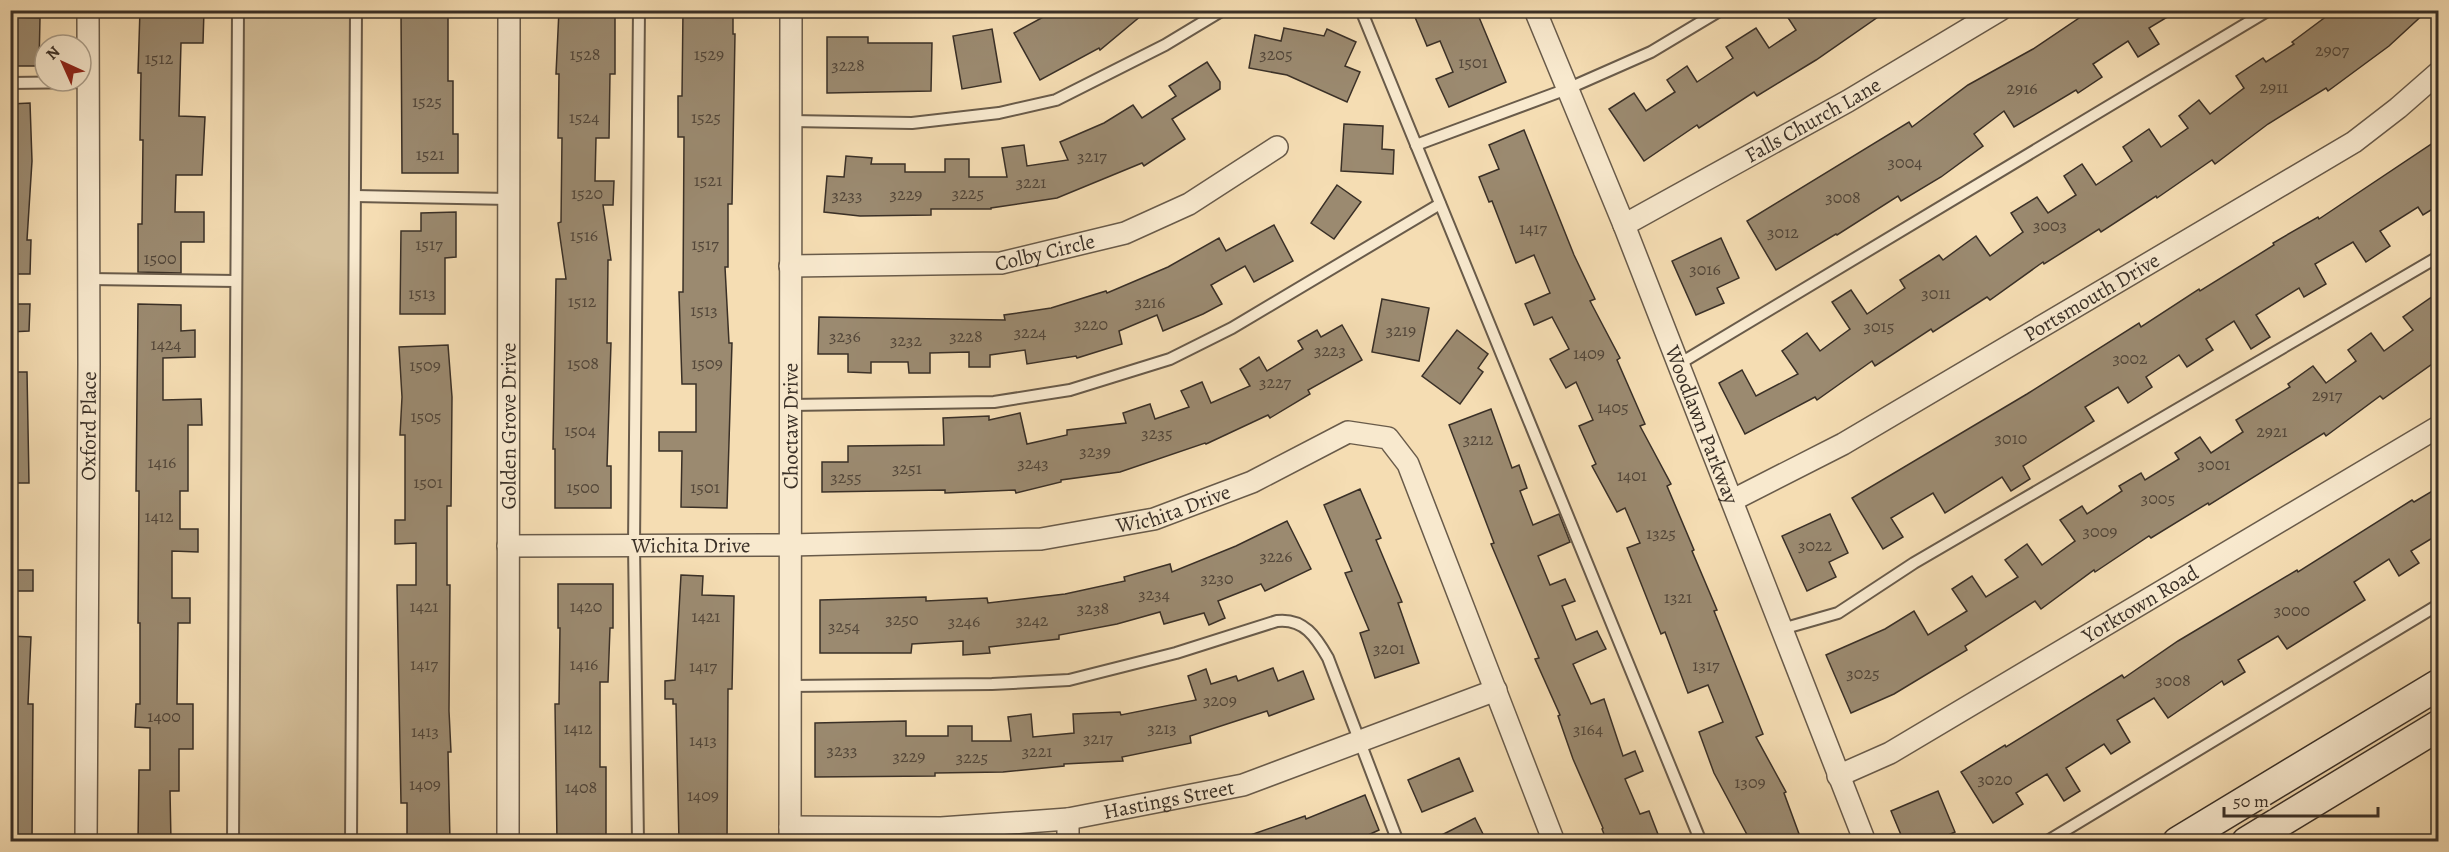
<svg xmlns="http://www.w3.org/2000/svg" width="2449" height="852" viewBox="0 0 2449 852" font-family="Alegreya,serif">
<rect width="100%" height="100%" fill="#f5ddb3"/>
<filter id="stains"><feTurbulence type="fractalNoise" baseFrequency=".00333" numOctaves="4"/><feColorMatrix values="0 0 0 0 .2 0 0 0 0 .09 0 0 0 0 .02 0 0 0 .5 -.17"/></filter>
<radialGradient id="worn" r=".72"><stop offset=".6" stop-color="#630" stop-opacity="0"/><stop offset="1" stop-color="#630" stop-opacity=".3"/></radialGradient>
<path fill="#d5c09b" stroke="#887861" stroke-width="1.5" d="M238 11H356L351 841 233 842Z"/>
<g fill="#9b8a70" stroke="#3a3027" stroke-width="1.5">
<path d="M140 10H204L203 43H181L179 116 205 117 202 175H176L175 212H204V242H181V273L138 272V224H142L143 140H140L141 73H138Z"/>
<path d="M559 10H615V74H610L609 138H596L595 181H614L613 205H603L611 260H608L607 343H611L607 466H611V508H555V449H553L556 279H566L558 223 561 222 562 138H558L559 74H556Z"/>
<path d="M683 10H733V34H735L732 204H728V267H725L729 343H732L727 508 681 507 682 451H659V432H696V384H682L679 292H683L684 137H678V96H682Z"/>
<path d="M1056 10H1148L1100 50 1099 48 1040 80 1014 33Z"/>
<path d="M1412 10H1476L1506 82 1449 107 1436 79 1453 72 1440 41 1427 46Z"/>
<path d="M1783 10H1888L1816 60 1757 96 1754 92 1699 128 1697 125 1644 161 1609 109 1634 93 1646 111 1675 92 1667 80 1687 66 1697 82 1733 58 1726 47 1756 28 1769 48 1796 30Z"/>
<path d="M2091 10H2179L2149 28 2159 44 2138 57 2128 41 2093 64 2102 77 2078 93 2076 90 2014 127 2004 111 1974 134 1983 146 1941 177 1901 201 1898 196 1837 235 1836 234 1776 270 1747 221 1909 122 1912 127 1968 85 2033 49Z"/>
<path d="M2335 10H2428L2389 46 2328 91 2326 88 2268 124 2215 164 2212 160 2157 198 2156 196 2101 232 2099 229 2044 264 2043 262 1990 300 1987 297 1933 332 1931 329 1875 366 1872 361 1817 400 1815 397 1745 434 1719 383 1742 370 1756 396 1798 374 1782 351 1807 333 1820 351 1850 329 1832 302 1851 290 1867 314 1905 288 1900 280 1939 255 1943 260 1976 236 1990 256 2023 232 2011 213 2037 197 2048 213 2076 195 2064 176 2082 164 2096 185 2132 161 2123 147 2149 129 2161 147 2188 128 2179 116 2199 100 2210 114 2244 88 2236 76 2263 58 2266 62 2294 44 2292 42Z"/>
<path d="M401 12H448V81H453V134H458V173H402Z"/>
<path d="M10 17 40 18 39 66H10Z"/>
<path d="M1284 28 1324 36 1327 29 1356 42 1345 66 1360 72 1347 102 1287 75 1249 68 1255 35 1281 41Z"/>
<path d="M992 29 1001 82 962 89 953 36Z"/>
<path d="M827 37H868V43H932L931 91 827 93Z"/>
<path d="M1207 62 1220 82V89L1172 119 1185 139 1144 166 1142 163 1057 198 991 208V209H931V215L860 216 824 212 827 176 844 177 846 156 872 158 871 164H905V172H945V159H969V177H1007L1002 148 1024 145 1027 166 1068 160 1060 142 1104 123 1133 105 1142 118 1176 96 1169 86Z"/>
<path d="M30 103 32 161 27 240H31L30 274H10V104Z"/>
<path d="M1344 124 1383 126 1382 149 1394 150 1393 174 1341 171Z"/>
<path d="M1524 130 1574 255 1595 299 1590 301 1620 358 1617 360 1645 424 1640 426 1671 484 1667 486 1694 550 1692 551 1717 610 1714 611 1763 734 1756 737 1786 792 1784 793 1802 842H1751L1714 773 1699 732 1723 722 1708 685 1688 693 1665 632 1661 634 1627 548 1640 543 1625 508 1617 512 1592 466 1596 464 1579 426 1593 420 1576 382 1566 388 1550 359 1569 349 1552 317 1534 325 1525 304 1550 293 1534 255 1516 263 1492 201 1489 202 1479 177 1499 169 1489 145Z"/>
<path d="M2439 139V205L2423 215 2418 207 2380 231 2390 246 2366 262 2353 242 2315 264 2326 284 2304 297 2299 288 2256 315 2270 337 2251 349 2234 321 2206 339 2213 350 2187 367 2179 355 2146 377 2152 387 2128 403 2118 387 2085 407 2094 421 2023 466 2030 479 2011 491 2002 477 1945 513 1933 493 1891 518 1903 537 1883 549 1852 498 2027 394 2139 323 2141 327 2199 289 2200 291 2274 245 2273 243 2318 217 2319 219Z"/>
<path d="M1337 185 1361 202 1334 239 1311 223Z"/>
<path d="M456 212V257L445 258V314H400L401 231H421V213Z"/>
<path d="M1274 225 1293 261 1254 282 1245 266 1211 285 1222 304 1203 314 1163 331 1157 315 1119 331 1122 344 1077 358 1076 356 1027 364 1025 350 990 355V367H969V352L930 353V373H909L908 362H871V373L848 372V354H818L819 317 1005 320 1004 315 1051 308 1106 291 1107 293 1168 267 1219 238 1226 251Z"/>
<path d="M1721 238 1739 278 1717 288 1724 303 1696 315 1672 261Z"/>
<path d="M2439 292V359L2383 399 2380 396 2326 436 2324 433 2209 505 2208 503 2151 538 2149 536 2095 572 2094 570 2041 609 2035 601 1965 646 1967 650 1894 694 1851 713 1826 655 1885 629 1914 611 1928 635 1967 611 1952 589 1972 576 1986 597 2018 577 2005 560 2027 544 2042 565 2075 541 2060 520 2082 506 2087 514 2122 491 2119 486 2141 473 2145 480 2179 459 2175 453 2200 437 2211 453 2243 432 2236 420 2290 387 2288 384 2313 366 2326 383 2356 361 2348 350 2371 333 2384 351 2413 330 2403 317Z"/>
<path d="M1382 299 1429 308 1419 361 1372 352Z"/>
<path d="M10 304H30L29 331 10 332Z"/>
<path d="M138 304 181 305V331L195 330V357L163 358V400L201 399 202 425H188V491H180V529H198V552L172 551V598H190V623H178L177 704H193V749H179V791H170L171 842H138L139 770H150V728L135 727 136 704H140V623H138L139 491H136Z"/>
<path d="M1342 325 1362 360 1308 390 1310 394 1270 418 1268 415 1206 444 1205 443 1120 472 1061 480V482L1016 493 1015 490 945 493V490L822 492V462H848V446L944 445 943 418 989 416V420L1020 413 1027 444 1067 435V430L1126 423 1123 413 1150 404 1155 419 1189 407 1181 391 1202 382 1211 403 1250 386 1240 369 1259 357 1267 371 1303 349 1298 341 1317 330 1321 337Z"/>
<path d="M1457 330 1488 354 1478 368 1483 372 1460 404 1422 376Z"/>
<path d="M448 345 452 397 451 506H447V585H450L449 711 451 752H448L450 842H407V803H401L397 585H416V543L395 544V520H405V435H400L402 397 399 347Z"/>
<path d="M10 372H27L29 483H10Z"/>
<path d="M1491 409 1512 468 1519 465 1527 488 1520 491 1533 525 1559 514 1570 542 1538 556 1550 585 1565 579 1575 601 1562 606 1576 640 1597 631 1606 649 1573 664 1591 704 1604 699 1623 756 1635 751 1643 771 1625 779 1640 814 1649 811 1661 842H1607L1602 829 1603 828 1573 759 1558 716 1560 715 1535 659 1539 658 1491 544 1494 543 1449 425Z"/>
<path d="M2439 487V534L2411 551 2419 563 2399 576 2389 559 2354 582 2365 600 2287 649 2278 636 2238 660 2245 672 2224 685 2222 681 2168 718 2154 698 2117 720 2130 742 2111 754 2104 744 2066 768 2080 791 2064 801 2047 774 2016 793 2023 804 1993 823 1961 772 2005 745 2006 747 2122 675 2124 678 2178 641 2297 570 2298 572 2412 500 2414 502Z"/>
<path d="M1360 489 1381 538 1376 540 1402 602 1398 603 1419 663 1375 678 1360 633 1369 630 1345 573 1352 571 1324 505Z"/>
<path d="M1830 514 1848 553 1829 562 1836 577 1807 591 1782 536Z"/>
<path d="M1287 521 1311 569 1265 591 1261 584 1218 601 1225 618 1209 625 1204 613 1164 624 1160 612 1117 624 1059 635V639L989 647 990 653 963 655V641L912 644 911 653H820V600L926 597V601L987 598 988 603 1065 594 1125 581 1124 577 1170 564 1172 572 1236 546Z"/>
<rect x="10" y="570" width="23" height="21"/>
<path d="M681 575 703 576 702 595 734 596 732 689H728L727 842H679L676 704H673V699H665V681L675 680Z"/>
<path d="M558 584H613V628H610L608 682H600V767H606V842H557L555 704H559L560 628H558Z"/>
<path d="M10 636 31 637 28 704H33L32 842H10Z"/>
<path d="M1273 668 1278 681 1303 671 1314 699 1269 716 1267 711 1190 736 1191 743 1122 757 1123 761 1064 764V766L1003 772 935 773V776L815 777V723L906 721V736H948V726H972V741H1011L1008 717 1031 714 1033 737 1074 733 1073 714 1120 712 1121 715 1196 700 1188 676 1206 669 1211 684 1236 676 1238 681Z"/>
<path d="M1459 758 1473 791 1422 812 1408 780Z"/>
<path d="M1938 791 1955 832 1933 842H1904L1891 811Z"/>
<path d="M1365 795 1379 830 1353 842H1240L1239 839 1305 816 1306 819Z"/>
<path d="M1475 818 1487 842H1428Z"/>
</g>
<g fill="none" stroke-linecap="round" stroke-linejoin="round">
<defs>
<g id="service">
<path d="M1361 10 1701 842"/>
<path d="M10 83 88 82"/>
<path d="M791 121 912 123 999 113 1056 100 1165 45 1223 10"/>
<path d="M1416 145 1567 89 1651 52 1721 10"/>
<path d="M355 196 509 199"/>
<path d="M89 279 236 281"/>
<path d="M1679 364 2269 10"/>
<path d="M790 405 994 402 1070 390 1170 359 1232 328 1440 204"/>
<path d="M1782 629 1838 613 1914 563 2438 257"/>
<path d="M790 686 992 684 1069 680 1176 653 1277 621C1304 618 1316 637 1328 658L1398 842"/>
<path d="M233 842 238 10"/>
<path d="M351 842 356 10"/>
<path d="M638 842 634 545 639 10"/>
<path d="M2046 842 2438 605"/>
</g>
<g id="minor">
<path id="s1" d="M1535 10 1624 225 1865 842"/>
<path id="s2" d="M1624 225 1848 101 2000 10"/>
<path id="s3" d="M790 266 1001 263 1125 233 1189 204 1277 147"/>
<path id="s4" d="M1733 500 1843 444 2354 142 2398 108 2438 73"/>
<path id="s5" d="M508 546 790 545 1041 539 1154 519 1252 482 1348 432 1388 438 1408 464 1554 842"/>
<path id="s6" d="M1838 776 1890 753 2438 427"/>
<path d="M1068 819V842"/>
<path id="s7" d="M790 827 941 828 1068 819 1243 785 1496 690"/>
<path id="s8" d="M86 842 89 364 88 10"/>
<path id="s9" d="M508 842 509 10"/>
<path id="s10" d="M790 842 791 10"/>
</g>
<g id="secondary">
<path d="M2178 842 2438 685"/>
<path d="M2247 842 2438 726"/>
</g>
</defs>
<use href="#service" stroke="#695b4a" stroke-width="14"/>
<use href="#minor" stroke="#695b4a" stroke-width="24"/>
<use href="#secondary" stroke="#3a3027" stroke-width="33"/>
<use href="#service" stroke="#f8e9ce" stroke-width="10"/>
<use href="#minor" stroke="#f8e9ce" stroke-width="21"/>
<use href="#secondary" stroke="#f8e9ce" stroke-width="30"/>
</g>
<g text-anchor="middle" dominant-baseline="central" stroke-width="6" stroke-linejoin="round" paint-order="stroke">
<g font-size="18" fill="#524639">
<text x="2332" y="50">2907</text>
<text x="585" y="54">1528</text>
<text x="709" y="54">1529</text>
<text x="1276" y="54">3205</text>
<text x="159" y="58">1512</text>
<text x="1473" y="62">1501</text>
<text x="848" y="65">3228</text>
<text x="2274" y="87">2911</text>
<text x="2022" y="88">2916</text>
<text x="427" y="101">1525</text>
<text x="584" y="117">1524</text>
<text x="706" y="117">1525</text>
<text x="430" y="154">1521</text>
<text x="1092" y="156">3217</text>
<text x="1905" y="162">3004</text>
<text x="708" y="180">1521</text>
<text x="1031" y="182">3221</text>
<text x="587" y="193">1520</text>
<text x="968" y="193">3225</text>
<text x="906" y="194">3229</text>
<text x="847" y="195">3233</text>
<text x="1843" y="197">3008</text>
<text x="2050" y="225">3003</text>
<text x="1533" y="228">1417</text>
<text x="1783" y="232">3012</text>
<text x="584" y="235">1516</text>
<text x="429" y="244">1517</text>
<text x="705" y="244">1517</text>
<text x="160" y="258">1500</text>
<text x="1705" y="269">3016</text>
<text x="422" y="293">1513</text>
<text x="1936" y="293">3011</text>
<text x="582" y="301">1512</text>
<text x="1150" y="302">3216</text>
<text x="704" y="310">1513</text>
<text x="1091" y="324">3220</text>
<text x="1879" y="326">3015</text>
<text x="1401" y="330">3219</text>
<text x="1030" y="332">3224</text>
<text x="845" y="336">3236</text>
<text x="966" y="336">3228</text>
<text x="906" y="340">3232</text>
<text x="166" y="344">1424</text>
<text x="1330" y="350">3223</text>
<text x="1589" y="353">1409</text>
<text x="2130" y="358">3002</text>
<text x="583" y="363">1508</text>
<text x="707" y="363">1509</text>
<text x="425" y="365">1509</text>
<text x="1275" y="382">3227</text>
<text x="2327" y="395">2917</text>
<text x="1613" y="407">1405</text>
<text x="426" y="416">1505</text>
<text x="580" y="430">1504</text>
<text x="2272" y="431">2921</text>
<text x="1157" y="433">3235</text>
<text x="2011" y="438">3010</text>
<text x="1478" y="439">3212</text>
<text x="1095" y="451">3239</text>
<text x="162" y="462">1416</text>
<text x="1033" y="463">3243</text>
<text x="2214" y="464">3001</text>
<text x="907" y="468">3251</text>
<text x="1632" y="475">1401</text>
<text x="846" y="477">3255</text>
<text x="428" y="482">1501</text>
<text x="583" y="487">1500</text>
<text x="705" y="487">1501</text>
<text x="2158" y="498">3005</text>
<text x="159" y="516">1412</text>
<text x="2100" y="531">3009</text>
<text x="1661" y="533">1325</text>
<text x="1815" y="545">3022</text>
<text x="1276" y="556">3226</text>
<text x="1217" y="578">3230</text>
<text x="1154" y="594">3234</text>
<text x="1678" y="597">1321</text>
<text x="424" y="606">1421</text>
<text x="586" y="606">1420</text>
<text x="1093" y="608">3238</text>
<text x="2292" y="610">3000</text>
<text x="706" y="616">1421</text>
<text x="902" y="619">3250</text>
<text x="1032" y="620">3242</text>
<text x="964" y="621">3246</text>
<text x="844" y="626">3254</text>
<text x="1389" y="648">3201</text>
<text x="424" y="664">1417</text>
<text x="584" y="664">1416</text>
<text x="1706" y="665">1317</text>
<text x="703" y="666">1417</text>
<text x="1863" y="673">3025</text>
<text x="2173" y="680">3008</text>
<text x="1220" y="700">3209</text>
<text x="164" y="716">1400</text>
<text x="578" y="728">1412</text>
<text x="1162" y="728">3213</text>
<text x="1588" y="729">3164</text>
<text x="425" y="731">1413</text>
<text x="1098" y="738">3217</text>
<text x="703" y="740">1413</text>
<text x="842" y="750">3233</text>
<text x="1037" y="751">3221</text>
<text x="909" y="756">3229</text>
<text x="972" y="757">3225</text>
<text x="1995" y="779">3020</text>
<text x="1750" y="782">1309</text>
<text x="425" y="784">1409</text>
<text x="581" y="787">1408</text>
<text x="703" y="795">1409</text>
</g>
<g font-size="21" fill="#3a3027" stroke="#f8e9ce">
<text stroke="none"><textPath href="#s2" startOffset="216">Falls Church Lane</textPath></text>
<text stroke="none"><textPath href="#s3" startOffset="256">Colby Circle</textPath></text>
<text stroke="none"><textPath href="#s4" startOffset="412">Portsmouth Drive</textPath></text>
<text stroke="none"><textPath href="#s1" startOffset="447">Woodlawn Parkway</textPath></text>
<text stroke="none"><textPath href="#s8" startOffset="416">Oxford Place</textPath></text>
<text stroke="none"><textPath href="#s9" startOffset="416">Golden Grove Drive</textPath></text>
<text stroke="none"><textPath href="#s10" startOffset="416">Choctaw Drive</textPath></text>
<text stroke="none"><textPath href="#s5" startOffset="669">Wichita Drive</textPath></text>
<text stroke="none"><textPath href="#s5" startOffset="183">Wichita Drive</textPath></text>
<text stroke="none"><textPath href="#s6" startOffset="348">Yorktown Road</textPath></text>
<text stroke="none"><textPath href="#s7" startOffset="381">Hastings Street</textPath></text>
</g>
</g>
<rect width="2449" height="852" fill="none" stroke="#f5ddb3" stroke-width="36"/>
<rect x="12" y="12" width="2425" height="828" fill="none" stroke="#3a3027" stroke-width="3"/>
<rect x="18" y="18" width="2413" height="816" fill="none" stroke="#3a3027" stroke-width="1.5"/>
<g transform="translate(63 63) rotate(315)"><circle r="28" fill="#f8e9ce" stroke="#ac9f8b" stroke-width="1.5"/>
<path d="M0-4.5L10 22L0 15L-10 22Z" fill="#8f2418"/>
<text y="-9" font-size="16" font-weight="bold" text-anchor="middle" fill="#3a3027">N</text>
</g>
<path d="M2224 807v9h154v-9" fill="none" stroke="#3a3027" stroke-width="3"/>
<text x="2233" y="807" font-size="18" fill="#3a3027" stroke="#f8e9ce" stroke-width="4.5" paint-order="stroke">50 m</text>
<rect width="100%" height="100%" filter="url(#stains)"/>
<rect width="100%" height="100%" fill="url(#worn)"/>
</svg>
